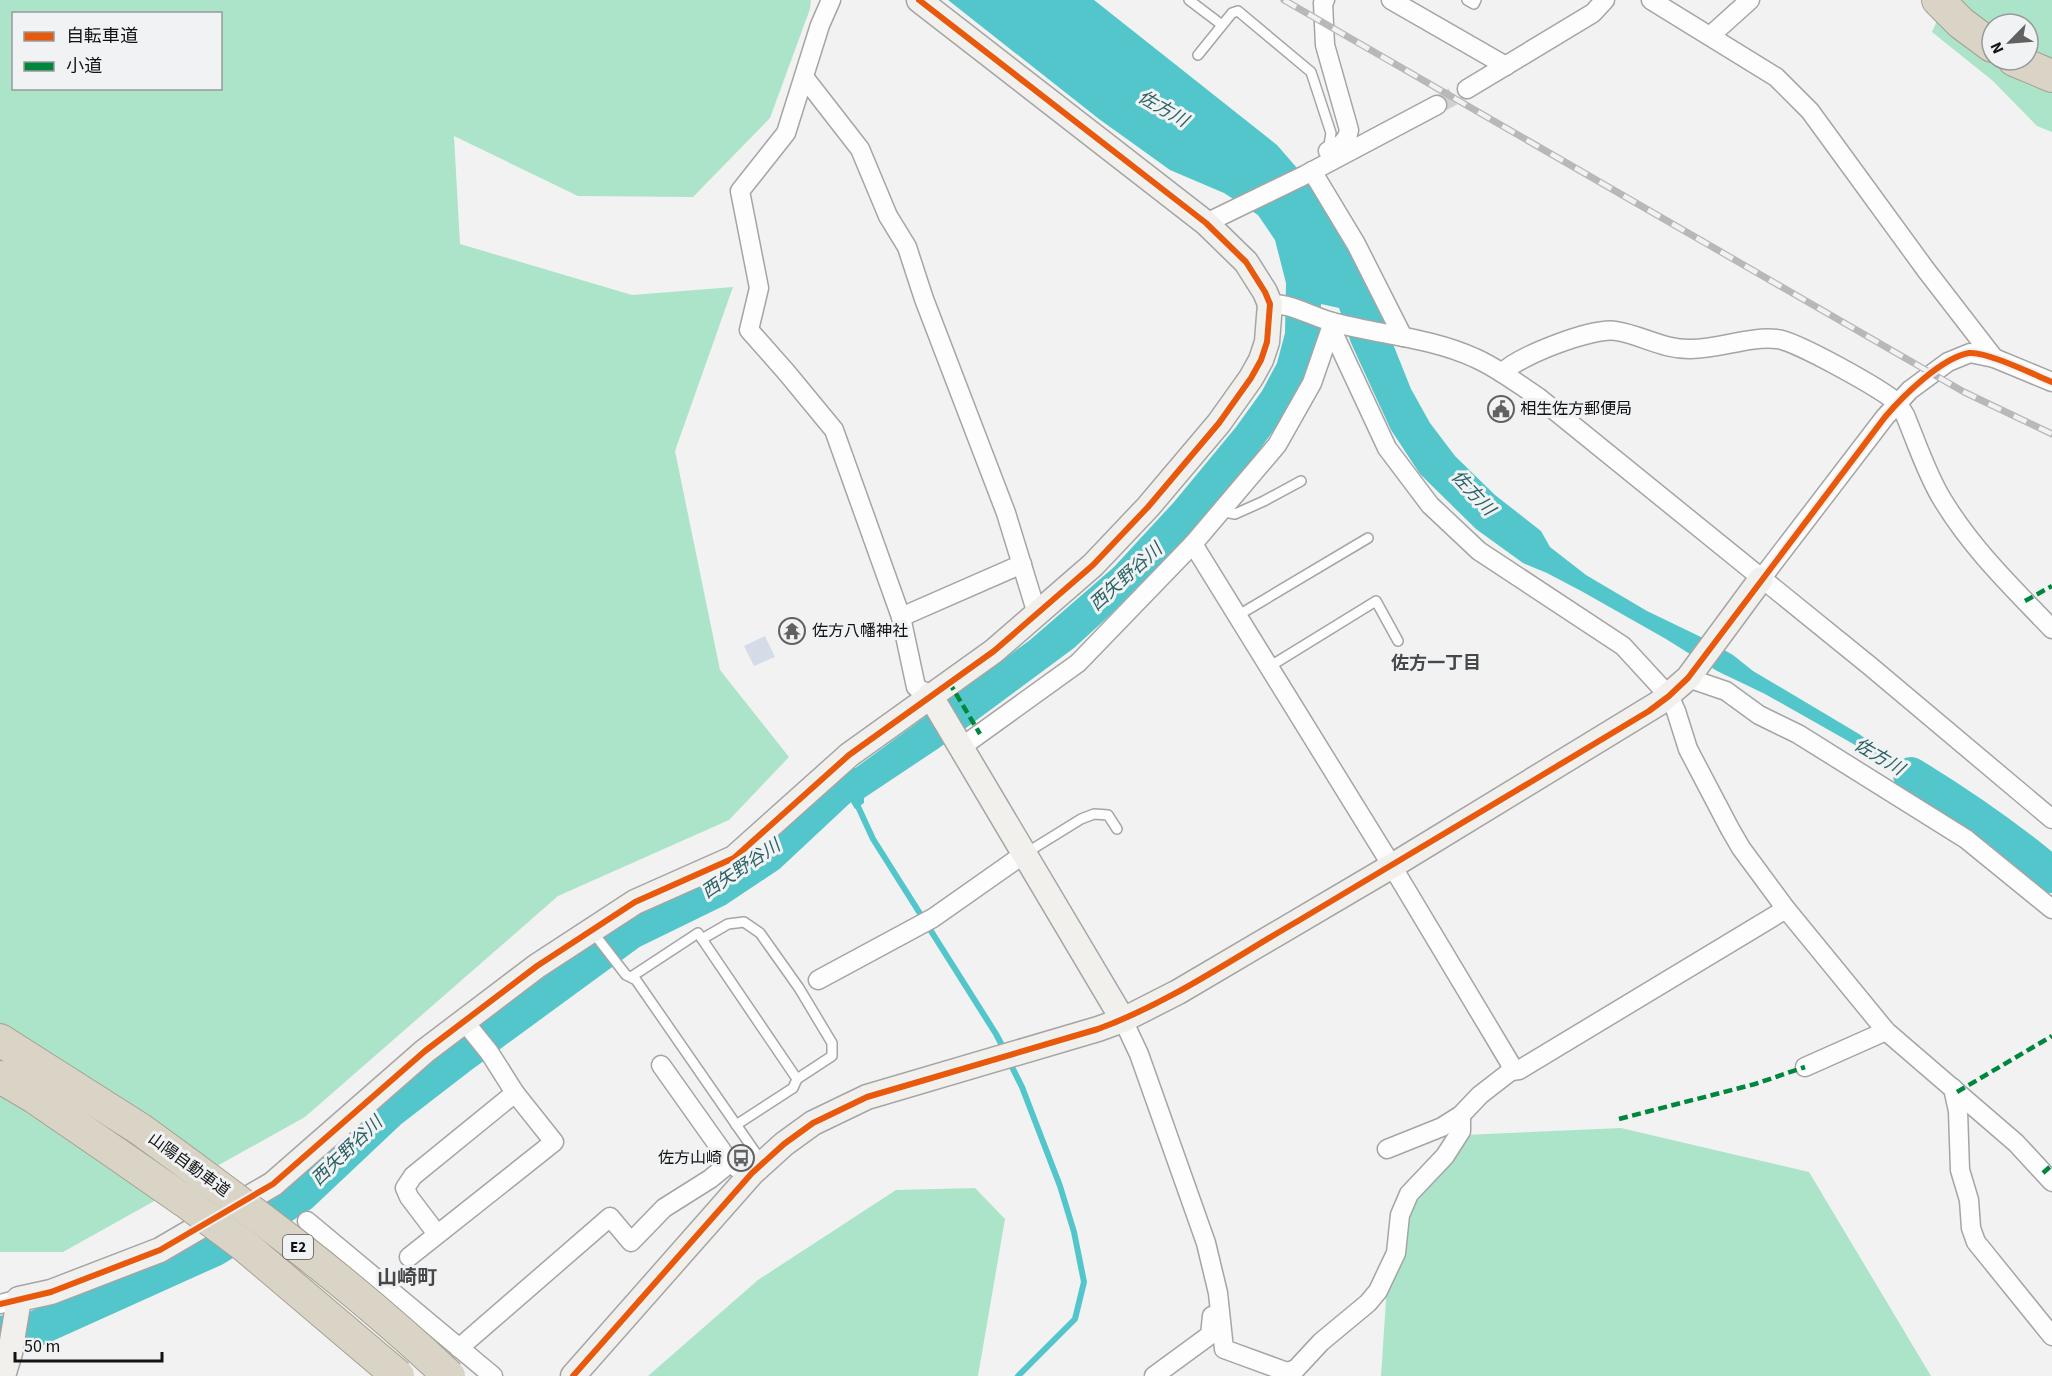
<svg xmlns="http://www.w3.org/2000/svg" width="2052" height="1376" viewBox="0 0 2052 1376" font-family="'Source Sans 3','Noto Sans JP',sans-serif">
<rect width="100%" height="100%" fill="#f2f2f2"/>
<g fill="#ace4ca" fill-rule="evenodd">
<path d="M0 0H811L810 9 770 118 693 197 578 196 454 136 460 244 632 295 733 287 675 451 720 670 789 757 729 820 558 896 305 1117 63 1252H0ZM14 14H220V88H14Z"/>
<path d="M1946 0H2052V132L2037 126 1993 81 1932 32ZM1992 24H2028V60H1992Z"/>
<path d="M1621 1128 1809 1172 1931 1376H1381L1390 1240 1464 1135Z"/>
<path d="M975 1188 1005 1219 978 1376H648L758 1280 896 1190Z"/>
</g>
<path fill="#52c6cb" d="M948 0H1094L1277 145 1310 183 1365 274 1411 389 1430 423 1455 456 1495 495 1541 531 1550 547 1586 575 1647 611 1703 638 1733 655 1753 671 1859 734 1954 801 1765 694 1717 671 1666 639 1583 592 1547 573 1523 563 1476 529 1420 474 1391 430 1351 343 1339 308 1321 304 1320 335 1309 369 1293 403 1256 455 1185 538 1108 617 1074 648 939 748 864 798V803L855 809 849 799 839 797 814 820 805 814 839 780 1030 640 1114 567 1174 502 1236 427 1262 391 1277 363 1285 333 1286 283 1275 240 1258 215 1224 193 1170 170 1099 119Z"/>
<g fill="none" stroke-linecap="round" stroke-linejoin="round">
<g stroke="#52c6cb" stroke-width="6">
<path d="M855 800 873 839 996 1034 1005 1051"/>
<path d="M1009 1061 1022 1087 1060 1186 1074 1232 1084 1282 1075 1319 1018 1376"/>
</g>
<g stroke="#52c6cb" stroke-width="36">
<path d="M1911 775C1960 805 2008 838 2052 875"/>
<path d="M0 1334 33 1330 215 1248 301 1194 390 1110 460 1056 631 931 717 889 768 855 845 783"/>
</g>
</g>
<path fill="#d4dce7" d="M765 636 775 657 754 666 744 646Z"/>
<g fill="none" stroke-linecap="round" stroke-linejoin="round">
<path stroke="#d1d1d1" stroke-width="18" stroke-dasharray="18 9" stroke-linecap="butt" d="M1437 105 1467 89"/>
<defs>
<g id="lane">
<path d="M1189 0 1222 25"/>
<path d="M1467 0 1474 4 1476 0"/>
<path d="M1198 55 1232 13 1238 11 1311 72 1331 133 1328 151"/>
<path d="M1220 511 1235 514 1264 501 1301 481"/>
<path d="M1237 616 1368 538"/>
<path d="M1269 667 1376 601 1398 641"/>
<path d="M1026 853 1081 819 1094 814 1108 815 1117 829"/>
<path d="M592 931 626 975 636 980 762 1162"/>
<path d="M702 939 728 924 744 922 760 933 799 988 832 1043V1056L797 1079"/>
<path d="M631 977 698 933 702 939 797 1079 793 1088 736 1125"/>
</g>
<g id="street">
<path d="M831 0 820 25 786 133 740 191 759 288 749 330 787 373 834 430 901 617 916 687 930 695"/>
<path d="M1325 0 1323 3 1325 45 1349 130C1347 143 1339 146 1328 151"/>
<path d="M1391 0 1506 66"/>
<path d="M1651 0 1776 77 1810 111 1926 270 1994 358"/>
<path d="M1710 36 1750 0"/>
<path d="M804 77 860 149 888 216 907 247 924 299 1006 513 1037 614"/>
<path d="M1467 89 1593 13 1605 0"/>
<path d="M1312 171 1356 244 1403 337"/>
<path d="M1206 223 1305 175 1437 105"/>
<path d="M1270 304C1292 303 1314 318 1336 323 1382 335 1432 338 1475 358 1498 368 1518 384 1538 397L1870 666 2052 819"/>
<path d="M1332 322 1331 328 1387 448 1430 505 1479 551 1623 646 1669 696 1676 711 1688 749 1730 829 1741 848 1786 909 1886 1031 2016 1143 2052 1182"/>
<path d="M1502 373C1518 356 1593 327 1616 331 1642 335 1664 350 1691 349 1720 349 1748 336 1777 339 1794 340 1884 390 1897 403 1900 406 1902 411 1905 415 1916 441 1927 475 1942 499 1972 549 2012 587 2052 629"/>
<path d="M1193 544 1392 866 1510 1063 1511 1071 1480 1095 1461 1115 1442 1127 1387 1149"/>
<path d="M1761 579 1885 417 1910 390 1948 362 1970 353 1994 358 2052 382"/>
<path d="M901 617 1022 564"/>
<path d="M1688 678 1726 691 1759 715 1798 734 1966 839 2052 909"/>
<path d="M960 748 1078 663 1193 544 1277 445 1312 383 1331 328"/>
<path d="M818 980 933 918 1024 854"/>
<path d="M1123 1020 1139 1054 1206 1243 1218 1293 1224 1349 1287 1372V1376"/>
<path d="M661 1065 727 1158 738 1169"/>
<path d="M1805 1067 1886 1031"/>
<path d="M1511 1071 1519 1070 1786 909"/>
<path d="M1953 1088 1958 1111 1960 1170 1969 1200 1971 1228 1976 1242 2052 1336"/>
<path d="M307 1221 493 1376"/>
<path d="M437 1234 409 1197 405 1188 413 1176 515 1093"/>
<path d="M409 1257 554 1142 515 1093 489 1052 464 1021"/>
<path d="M0 1304 19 1299"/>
<path d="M459 1348 610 1217 631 1242 664 1208 710 1179 731 1162"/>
<path d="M1287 1372 1296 1369 1321 1342 1368 1303 1378 1291 1396 1253 1400 1215 1409 1194 1445 1156 1461 1131V1115"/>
<path d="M1154 1376 1210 1335 1212 1316 1214 1315"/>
</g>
<g id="secondary">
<path d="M930 695 1123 1020"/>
<path d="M3 1376 10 1353 19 1299 51 1292 160 1250 273 1184 425 1051 537 966 635 902 734 858 849 755 994 651 1093 565 1148 507 1219 423 1251 378 1261 360 1267 342 1270 304 1265 292 1246 262 1206 223 919 0"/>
<path d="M573 1376 752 1173 784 1144 813 1123 867 1097 1098 1029 1123 1020 1178 992 1392 866 1659 703 1688 678 1761 579"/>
</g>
<g id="highway">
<path d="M1938 0 1961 23 1992 46"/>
<path d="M2014 60 2052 76"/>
<path d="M0 1040 140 1129"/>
<path d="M0 1077 34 1097 117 1154"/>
</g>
</defs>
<use href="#lane" stroke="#a5a5a5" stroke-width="12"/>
<use href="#street" stroke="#a5a5a5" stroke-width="21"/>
<use href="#secondary" stroke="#a5a5a5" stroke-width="27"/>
<use href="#highway" stroke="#a6a091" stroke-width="34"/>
<use href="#lane" stroke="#fdfdfd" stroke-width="9"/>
<use href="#street" stroke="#fdfdfd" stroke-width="18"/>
<use href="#secondary" stroke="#f2f0ed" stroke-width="24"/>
<use href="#highway" stroke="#d9d4c6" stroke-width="32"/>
<defs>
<path id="rail" d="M1284 0 1964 392 2052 434"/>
</defs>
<use href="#rail" stroke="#b8b8b9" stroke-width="7"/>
<use href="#rail" stroke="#f1f2f3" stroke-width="4.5" stroke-dasharray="14" stroke-linecap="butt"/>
<defs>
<g id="highway-bridge">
<path d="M140 1129C246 1206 353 1285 449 1376"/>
<path d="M117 1154 186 1202 246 1247 398 1376"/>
</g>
</defs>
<use href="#highway-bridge" stroke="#a6a091" stroke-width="34" stroke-linecap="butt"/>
<use href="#highway-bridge" stroke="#d9d4c6" stroke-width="32"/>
<g stroke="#00873e" stroke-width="4.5" stroke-dasharray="9 4.5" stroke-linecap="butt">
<path d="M2025 601 2052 586"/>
<path d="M949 682 980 734"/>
<path d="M1957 1092 2052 1036"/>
<path d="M1619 1119 1755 1084 1805 1067"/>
<path d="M2043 1173 2052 1165"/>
</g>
<defs>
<g id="cycleway">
<path d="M0 1304 51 1292 160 1250 273 1184 425 1051 537 966 635 902 734 858 849 755 994 651 1093 565 1148 507 1219 423 1251 378 1261 360 1267 342 1270 304 1265 292 1246 262 1206 223 919 0"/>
<path d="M573 1376 752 1173 784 1144 813 1123 867 1097 1098 1029C1169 1003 1232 959 1298 921 1415 852 1532 781 1649 711L1669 696 1688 678 1885 417C1903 396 1941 358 1969 353 1986 351 2035 375 2052 382"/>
</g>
</defs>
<use href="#cycleway" stroke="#f1f2f3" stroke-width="10"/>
<use href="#cycleway" stroke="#e8590c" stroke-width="6"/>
</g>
<defs>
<symbol id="civic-ring" viewBox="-11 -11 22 22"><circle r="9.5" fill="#f1f2f3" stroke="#616162" stroke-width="1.5"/><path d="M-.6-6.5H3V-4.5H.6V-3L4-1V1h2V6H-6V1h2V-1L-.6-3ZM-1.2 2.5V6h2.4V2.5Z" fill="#616162"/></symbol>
<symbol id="temple-ring" viewBox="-11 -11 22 22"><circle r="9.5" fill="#f1f2f3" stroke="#616162" stroke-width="1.5"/><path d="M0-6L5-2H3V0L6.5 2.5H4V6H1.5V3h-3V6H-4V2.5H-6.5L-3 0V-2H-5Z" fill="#616162"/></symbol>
<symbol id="bus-ring" viewBox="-11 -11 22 22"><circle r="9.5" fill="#f1f2f3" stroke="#616162" stroke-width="1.5"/><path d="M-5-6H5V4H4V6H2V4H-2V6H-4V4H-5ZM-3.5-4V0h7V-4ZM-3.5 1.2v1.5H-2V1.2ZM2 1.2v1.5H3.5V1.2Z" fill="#616162"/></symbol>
</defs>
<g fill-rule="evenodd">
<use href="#civic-ring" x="1486" y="394" width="30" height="30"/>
<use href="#temple-ring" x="777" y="616" width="30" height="30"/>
<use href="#bus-ring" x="726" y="1143" width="30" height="30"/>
</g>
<g text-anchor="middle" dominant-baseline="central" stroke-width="6" stroke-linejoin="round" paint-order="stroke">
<rect fill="#f1f2f3" stroke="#565657" stroke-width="1.5" x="283" y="1235" width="30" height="24" rx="4.5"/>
<g font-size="15" font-weight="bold" fill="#131314">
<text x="298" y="1247">E2</text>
</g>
<g font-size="16" fill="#131314" stroke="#f1f2f3" text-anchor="start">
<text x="1520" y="409">相生佐方郵便局</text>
<text x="812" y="631">佐方八幡神社</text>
<text x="722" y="1158" text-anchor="end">佐方山崎</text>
</g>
<g font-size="16" fill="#131314" stroke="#f1f2f3">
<text transform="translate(189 1165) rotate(36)">山陽自動車道</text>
</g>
<g font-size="18" font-style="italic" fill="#296164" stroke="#f1f2f3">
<text transform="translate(1163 109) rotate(30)">佐方川</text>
<text transform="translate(1473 493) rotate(47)">佐方川</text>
<text transform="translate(1126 577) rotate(-42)">西矢野谷川</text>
<text transform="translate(1879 757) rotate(31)">佐方川</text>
<text transform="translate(741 869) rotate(-34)">西矢野谷川</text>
<text transform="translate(347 1151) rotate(-44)">西矢野谷川</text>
</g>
<g font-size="18" font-weight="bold" fill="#464748" stroke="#f1f2f3">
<text x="1436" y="663">佐方一丁目</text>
</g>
<g font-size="20" font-weight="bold" fill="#464748" stroke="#f1f2f3">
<text x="407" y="1278">山崎町</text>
</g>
</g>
<rect x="12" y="12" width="210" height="78" fill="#f1f2f3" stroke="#98999a" stroke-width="1.5"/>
<rect x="24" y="32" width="30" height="9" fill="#e8590c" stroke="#98999a" stroke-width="1.5"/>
<text x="66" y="42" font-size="18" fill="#131314">自転車道</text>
<rect x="24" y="62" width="30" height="9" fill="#00873e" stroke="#98999a" stroke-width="1.5"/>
<text x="66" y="72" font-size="18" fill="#131314">小道</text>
<g transform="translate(2010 42) rotate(245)"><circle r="28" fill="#f1f2f3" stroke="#98999a" stroke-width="1.5"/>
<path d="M0-4.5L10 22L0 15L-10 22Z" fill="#616162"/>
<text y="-9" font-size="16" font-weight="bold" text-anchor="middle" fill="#131314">N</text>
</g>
<path d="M15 1352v9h147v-9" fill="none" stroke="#131314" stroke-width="3"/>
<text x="24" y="1352" font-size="18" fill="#131314" stroke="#f1f2f3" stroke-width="4.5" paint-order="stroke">50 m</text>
</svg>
